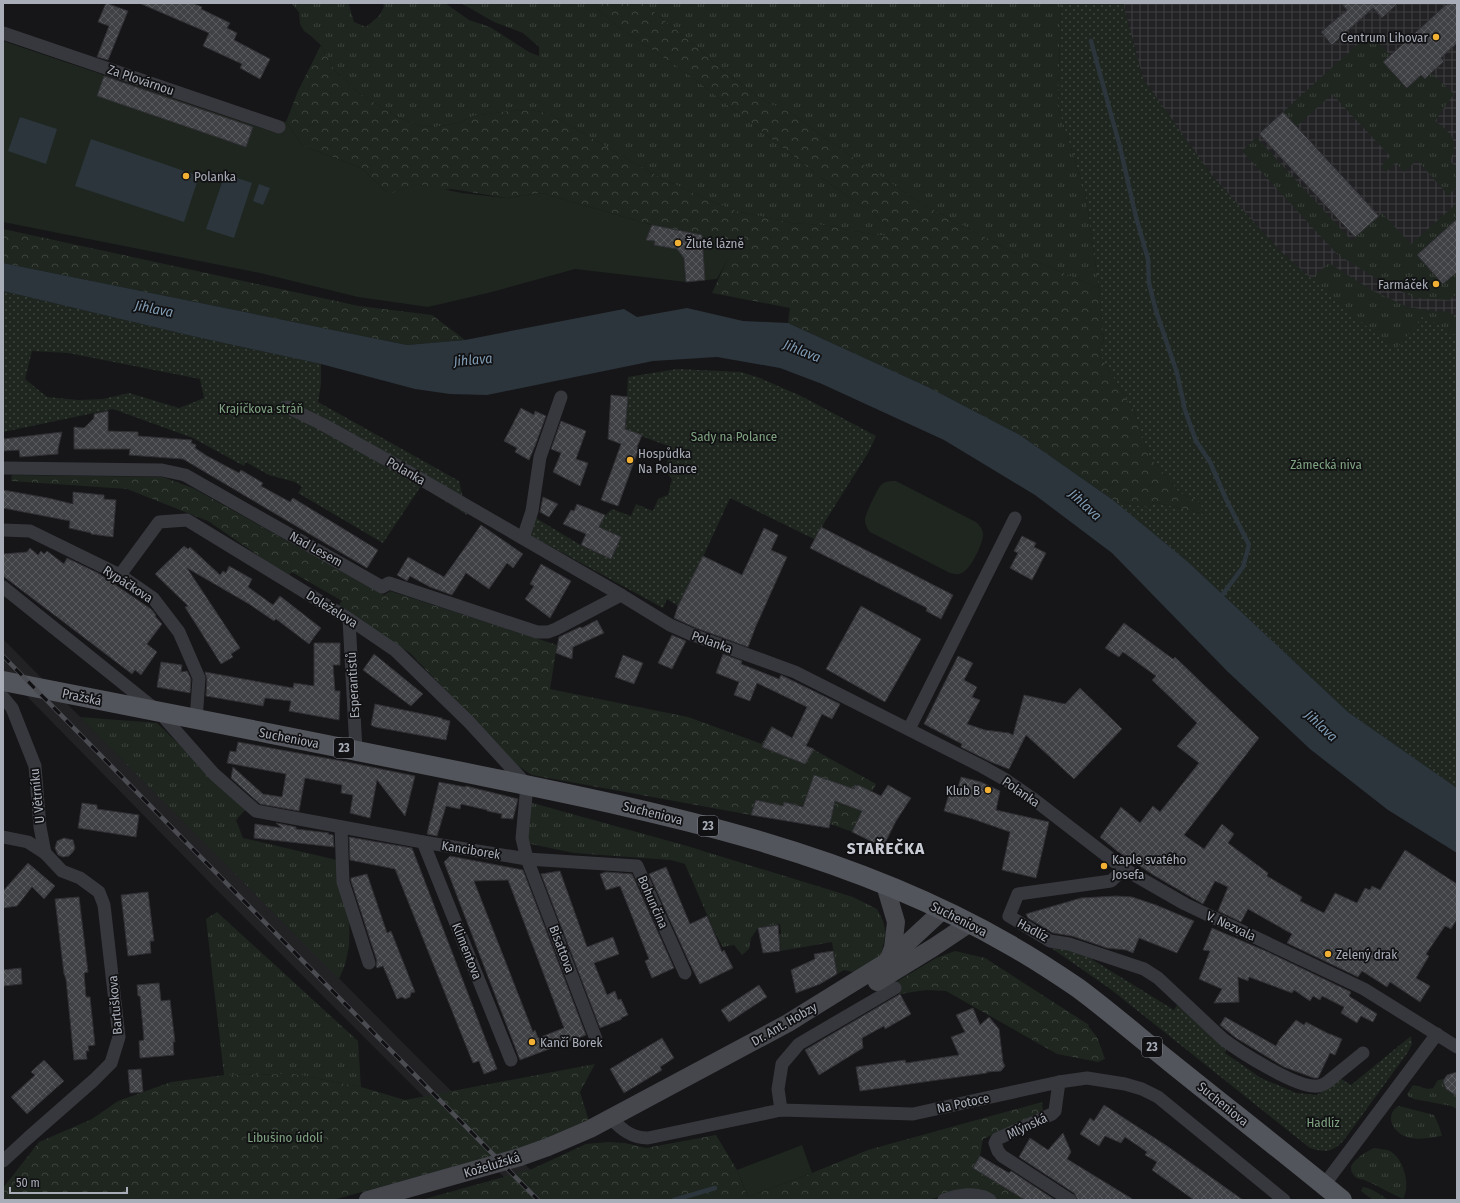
<svg xmlns="http://www.w3.org/2000/svg" width="1460" height="1203" viewBox="0 0 1460 1203" font-family="'Fira Sans Condensed',sans-serif">
<defs>
<pattern id="industrial-grid" width="8" height="8" patternUnits="userSpaceOnUse"><rect width="8" height="8" fill="#222225"/><path d="M0 4h8M4 0v8" fill="none" stroke="#3f3f43"/></pattern>
<pattern id="grass-tufts" width="24" height="20" patternUnits="userSpaceOnUse"><rect width="24" height="20" fill="#1e261f"/><path d="M3 7l-1-3M5 7V3M7 7l1-3M15 17l-1-3M17 17v-4M19 17l1-3" fill="none" stroke="#3c433d"/></pattern>
<pattern id="forest-crowns" width="20" height="18" patternUnits="userSpaceOnUse"><rect width="20" height="18" fill="#1e261f"/><path d="M2 6a3 3 0 1 1 6 0M12 15a3 3 0 1 1 6 0" fill="none" stroke="#3c433d"/></pattern>
<pattern id="park-dots" width="8" height="8" patternUnits="userSpaceOnUse"><rect width="8" height="8" fill="#1e261f"/><path d="M2 2h.1M6 6h.1" fill="none" stroke="#3c433d" stroke-width="1.8" stroke-linecap="round"/></pattern>
<pattern id="building-cross-hatch" width="8" height="8" patternUnits="userSpaceOnUse"><rect width="8" height="8" fill="#404145"/><path d="M0 0l8 8M0 8l8-8" fill="none" stroke="#595a5e"/></pattern>
</defs>
<rect width="100%" height="100%" fill="#161618"/>
<path fill="#222225" d="M3 639 418 1058 561 1200H527L213 886 3 672Z"/>
<path fill="url(#industrial-grid)" d="M1124 3H1457V336L1423 317 1395 351 1282 253 1212 176 1143 79 1124 8Z"/>
<g fill="url(#grass-tufts)">
<path d="M291 3H349V5L354 22 366 27 379 16 384 7 383 3H445L469 20 490 27 529 52 539 56V47L523 33 494 22 461 3H596L598 9 616 25 692 77 823 179 872 213 887 226 891 231 886 235H876L823 225 792 223 736 211 708 200 657 176 550 114 532 110 509 111 473 116 459 123 435 127 422 126 399 118 360 94 334 70 321 45 311 36 304 31 300 24 299 12Z"/>
<path d="M643 3H1061L1058 107 1085 191 1099 288 1013 252 922 204 855 159 788 111 771 104 759 97 722 70 690 41Z"/>
<path d="M1370 33 1390 55 1383 62 1406 88 1421 75 1431 73 1454 94 1435 121C1451 133 1460 140 1450 161L1457 168V187L1448 195 1417 160 1404 172 1396 163 1386 172 1381 166 1390 156 1332 94 1296 127 1283 112Z"/>
<path d="M1256 137 1352 241 1382 213 1411 244 1457 203V219L1417 255 1443 284 1456 273 1457 275V293L1450 300 1416 298 1385 284 1337 254 1242 151Z"/>
<path d="M1329 263 1373 291 1408 307 1440 312 1447 311 1457 317V336L1423 317 1395 351 1311 279Z"/>
<path d="M80 717 157 723 246 809 236 820 243 838 337 860 350 890 349 946 345 965 339 979Z"/>
<path d="M529 802 687 846 853 897 877 909 883 921 886 933 881 955 857 973 844 970 837 974 832 942 781 951 779 934H781L780 924 758 928 751 938 749 949 742 955 734 945 723 947 715 933 685 864 671 860 574 853 521 842Z"/>
<path d="M217 912 358 1041 361 1087 294 1074 224 1075 206 919Z"/>
<path d="M1444 1079V1086L1457 1096V1109L1451 1106 1414 1099 1409 1097 1407 1094 1413 1085 1428 1089 1433 1088 1438 1080Z"/>
<path d="M1399 1106 1434 1115 1439 1126 1442 1136C1427 1138 1408 1143 1396 1130 1393 1127 1391 1123 1391 1119 1391 1113 1394 1108 1399 1106Z"/>
<path d="M1374 1148C1379 1149 1385 1149 1390 1151 1404 1159 1411 1186 1403 1199 1390 1193 1377 1185 1364 1180 1360 1179 1355 1178 1353 1174 1345 1163 1366 1152 1374 1148Z"/>
<path d="M1363 1187C1372 1188 1381 1195 1388 1200H1373L1361 1191Z"/>
</g>
<g fill="url(#forest-crowns)">
<path d="M596 3H643L690 41 722 70 759 97 771 104 788 111 855 159 922 204 1013 252 1099 288 1104 342 1097 350 1135 413 1149 456 1180 493 1199 502 1204 514 1154 502 1148 508 1113 500 1020 435 928 387 788 323 790 308 712 293 734 245 702 235 652 225 542 193 506 198 452 189 391 196 361 168 303 146 286 122 298 91 321 45 334 70 360 94 399 118 422 126 436 127 459 123 473 116 509 111 532 110 550 114 657 176 708 200 736 211 792 223 823 225 876 235H886L890 231 887 226 872 213 823 179 692 77 616 25 598 9Z"/>
<path d="M3 229 359 306 432 315 465 340 407 345 3 263Z"/>
<path d="M12 475 163 477 193 488 384 595 390 591 557 645 550 689 688 717 762 744 771 726 876 784 853 832 830 824 831 818 805 812 806 807 784 802 783 806 756 800 751 815 532 775 518 766 410 653 338 606 342 601 292 572 288 576 208 521 127 489 11 481Z"/>
<path d="M955 951 985 958 1089 1025 1088 1026 1097 1037 1105 1059 1098 1062 1057 1054 946 991 926 990 900 994 886 988 936 958Z"/>
<path d="M595 1064 580 1092 589 1121 524 1147 333 1200H3V1188L39 1142 92 1119 118 1101 171 1082 224 1075 294 1074 361 1087 405 1100Z"/>
<path d="M1042 1102 1043 1111 983 1139 980 1156 973 1168 1025 1200H996L964 1191 927 1200H421L532 1169 586 1144 608 1142 625 1143 646 1148 716 1135 737 1170 748 1197 812 1173 868 1150Z"/>
</g>
<g fill="url(#park-dots)" fill-rule="evenodd">
<path d="M1061 3H1124V8L1143 79 1212 176 1282 253 1395 351 1423 316 1457 336V788L1348 712 1187 561 1113 500 1148 508 1154 502 1204 514 1199 502 1180 493 1149 456 1135 413 1097 350 1104 342 1099 288 1085 191 1058 107Z"/>
<path d="M3 291 192 336 321 364V384L318 402 459 481 467 515 421 486 383 543 298 493 302 487 295 482 269 475 246 462 244 466 193 438 113 409 3 432ZM32 351 68 353 200 379 204 398 179 408 129 393 103 399 78 400 47 397 25 379Z"/>
<path d="M677 369 741 372 760 378 801 396 876 436 868 453 814 539 730 498 703 557 678 606 667 599 663 608 530 535 536 518 582 546 611 559 621 537 599 527 604 517 612 509 631 516 636 504 653 511 658 499 668 495 672 479 665 471 671 447 625 430 628 377Z"/>
<path d="M1047 945 1092 955 1093 960 1174 1010 1177 1005 1226 1049 1225 1053 1261 1078 1296 1093 1317 1095 1340 1078 1351 1085 1411 1036 1412 1044 1408 1052 1344 1140C1333 1152 1326 1153 1310 1148L1109 988Z"/>
</g>
<g fill="#1e261f">
<path d="M3 41 276 133 282 121 286 122 303 146 361 168 389 194 417 184 462 193 506 198 542 193 652 225 702 235 735 246 717 279 686 282 575 269 488 293 428 307 358 297 260 273 3 222Z"/>
<path d="M896 481 976 522C979 525 982 528 983 533 984 542 971 569 962 573 958 575 954 574 950 573L870 532C867 528 865 525 865 520 865 514 877 490 881 485 885 481 891 481 896 481Z"/>
<path d="M802 1145 812 1173 748 1197 737 1170Z"/>
</g>
<g fill="#2c353c">
<path d="M20 117 57 129 46 164 8 151Z"/>
<path d="M91 139 199 176 184 222 75 186Z"/>
<path d="M225 174 252 183 234 238 206 229Z"/>
<path d="M259 184 270 188 263 205 253 201Z"/>
<path d="M3 263 407 345 465 340 624 309 637 317 687 308 743 321 788 323 928 387 1020 435 1113 500 1187 561 1348 712 1457 788V853L1388 810 1310 749 1227 671 1112 553 1035 495 944 440 822 384 780 368 717 357 653 361 487 395 450 394 415 389 321 364 192 336 3 291Z"/>
</g>
<g fill="none" stroke-linecap="round" stroke-linejoin="round">
<g stroke="#2c353c" stroke-width="4.5">
<path d="M1091 41 1120 147 1136 217 1148 259 1149 283 1156 311 1177 373 1185 410 1196 441 1210 462 1226 499 1249 545 1243 567 1220 598"/>
<path d="M674 1200 715 1188"/>
</g>
</g>
<g fill="url(#building-cross-hatch)" stroke="#303034" fill-rule="evenodd">
<path d="M106 3 128 11 108 60 97 57 109 26 98 22Z"/>
<path d="M139 3H192L202 7 201 9 230 23 227 28 237 33 234 40 270 59 260 79 240 68 242 64 203 46 209 33Z"/>
<path d="M1341 3H1398L1382 18 1373 8 1332 45 1321 32 1347 10Z"/>
<path d="M1448 3H1457V43L1441 58 1444 61 1431 73 1425 79 1421 75 1407 88 1383 62Z"/>
<path d="M104 76 253 127 246 147 97 96Z"/>
<path d="M1283 112 1379 216 1355 237 1259 134Z"/>
<path d="M1457 219V272L1443 284 1417 255Z"/>
<path d="M652 225 702 235 705 280 686 282 684 258 677 249 654 245 655 241 646 240Z"/>
<path d="M611 395 628 397 625 429 642 435 637 447 639 448 618 506 601 500 621 444 608 439Z"/>
<path d="M521 408 534 415 535 411 546 416 535 446 529 460 515 452 517 448 504 441Z"/>
<path d="M108 411V431L138 432V436L192 440 191 443 196 445 195 448 207 456 239 473 241 470 263 483 261 486 290 502 293 498 378 550 367 568 183 459 129 455 130 449H74V427L84 428 94 418V414Z"/>
<path d="M561 421 586 431 576 459 588 463 580 486 553 472 561 453 551 449Z"/>
<path d="M62 432 58 449V454L20 457 19 450 3 451V439Z"/>
<path d="M3 490 48 498 73 504V492L104 495V499L116 500 113 537 91 534V533L69 528 70 521 3 508Z"/>
<path d="M543 497 558 504 549 517 540 512Z"/>
<path d="M577 504 605 515 599 527 621 537 611 559 581 545 586 534 563 524 571 510 574 511Z"/>
<path d="M481 525 523 554 513 568 507 563 489 589 466 573 452 595 430 587 410 576 407 581 397 575 408 557 444 577Z"/>
<path d="M821 527 953 595 941 619 926 611 927 608 810 548Z"/>
<path d="M764 528 778 535 771 550 787 557 756 626 748 647 696 628 674 618 678 606 703 556 742 575Z"/>
<path d="M1022 536 1036 543 1034 547 1046 553 1032 580 1010 568 1018 553 1014 551Z"/>
<path d="M184 546 188 549 190 547 220 575 223 571 226 573 229 566 252 579 248 587 273 605 280 596 321 628 309 644 276 619 274 621 249 604 187 568 240 648 231 654 233 657 221 664 185 607 188 606 155 574Z"/>
<path d="M30 548 38 555 41 551 44 554 47 551 64 564 67 558 98 573 151 609 156 615 155 616 162 624 147 644 157 652 141 675 135 670 132 674 3 576V554L27 552Z"/>
<path d="M541 564 571 581 550 618 525 599 534 586 530 584Z"/>
<path d="M861 606 921 639 885 702 826 669Z"/>
<path d="M597 620 604 633 573 647 572 659 556 653 559 637 580 627 582 628Z"/>
<path d="M1124 623 1173 659 1175 657 1259 738 1184 835 1204 849 1222 824 1234 834 1228 843 1268 873 1267 876 1302 897 1300 901 1324 913 1335 893 1357 903 1365 888 1370 890 1372 886 1380 890 1405 850 1457 884V919L1451 929 1445 926 1426 954 1429 956 1416 978 1430 986 1420 1002 1390 982 1387 987 1362 971 1358 977 1287 943 1292 934 1248 909 1241 922 1218 911 1228 887 1215 881 1203 904 1155 876 1117 851 1100 837 1121 807 1140 823 1153 806 1160 812 1199 763 1177 746 1197 723 1152 680 1156 676 1123 652 1119 657 1105 648Z"/>
<path d="M672 635 686 641 672 669 658 663Z"/>
<path d="M314 643H340V665H333L335 691H340L339 720 289 711 291 701 265 698 263 706 206 696 207 679 205 672 293 688 294 683 314 686Z"/>
<path d="M374 654 423 694 411 706 363 670Z"/>
<path d="M723 654 742 661 741 664 779 679 781 675 783 676 840 704 832 719 822 714 806 746 814 749 805 764 762 747 772 727 792 738 807 707 757 683 750 701 734 695 739 682 716 673Z"/>
<path d="M623 655 643 663 634 684 615 677Z"/>
<path d="M958 656 973 663 964 680 977 687 972 697 980 700 967 724 985 730 1009 733 1013 735 1024 695 1065 704 1080 688 1122 729 1074 779 1026 735 1009 769 991 762 961 747 962 744 924 724Z"/>
<path d="M161 662 182 665 181 672 187 671 191 679 190 693 157 687Z"/>
<path d="M375 704 442 718V719L450 721 446 740 375 727 371 725Z"/>
<path d="M238 742 347 762 415 776 405 816 377 780 370 818 350 813 353 795 341 793 342 785 305 778 299 811 260 804 231 778 233 767 263 794 282 797 286 774 227 763 230 751 236 752Z"/>
<path d="M814 775 854 789 855 785 858 786V785L881 796 888 785 911 798 896 821 883 847 852 832 862 811 835 801 829 828 751 815 756 800 783 806 784 802 803 807Z"/>
<path d="M961 777 981 782 1000 791 996 810 1049 822 1036 878 1002 870 1010 832 973 819 944 811 951 787 958 788Z"/>
<path d="M439 782 465 787 466 786 518 799 513 819 501 818 502 814 487 811V810L461 804 460 809 446 806 437 836 427 834Z"/>
<path d="M82 803 97 805V809L139 815 136 837 78 828Z"/>
<path d="M276 823 296 827V829L329 833 328 834 333 835 334 847 254 838 255 824 282 828Z"/>
<path d="M349 837 412 848 497 1069 484 1074 479 1061 473 1063 395 869 350 860Z"/>
<path d="M64 838 73 840 75 848 73 852 69 856 63 857 58 855 55 848 57 841Z"/>
<path d="M450 856 523 870 586 1035 520 1060 444 862ZM508 880 564 1028 538 1038 535 1030 533 1032 474 881Z"/>
<path d="M28 863 55 886 44 899 32 887 17 906 3 908V891Z"/>
<path d="M666 867 690 924 707 916 722 952 724 950 733 968 700 984 689 962 649 874Z"/>
<path d="M560 871 587 947 613 937 619 954 594 963 607 995 615 991 618 1000 621 999 628 1015 621 1018 622 1019 600 1028 541 874Z"/>
<path d="M606 872 632 874 674 968 652 978 645 961 649 959 620 886 606 890 600 874Z"/>
<path d="M367 874 387 933 391 931 415 992 411 993 410 997 405 999 402 997 397 999 383 966 377 968 376 966 377 961 351 881V878Z"/>
<path d="M148 892 154 941H150L151 953 128 956 121 895Z"/>
<path d="M1116 896 1132 897 1156 905 1194 921 1177 953 1139 938 1133 953 1126 950 1107 948 1072 936 1053 933 1028 918 1026 914 1081 898Z"/>
<path d="M79 897 88 972 84 973 86 997H90L95 1045 88 1046 89 1051H86L87 1059 74 1060 66 979 64 974 55 899Z"/>
<path d="M778 925 780 951 763 953 758 928Z"/>
<path d="M1212 928 1268 952 1351 992 1349 996 1352 998 1377 1014 1373 1022 1361 1016 1357 1023 1341 1013 1344 1007 1322 996 1320 1000 1313 996 1310 1001 1294 990 1292 993 1249 977 1248 981 1238 977 1239 1002 1214 1003 1222 989 1199 979 1210 951 1203 950Z"/>
<path d="M833 951 837 974 820 984 796 993 791 970 815 959 814 954Z"/>
<path d="M21 968 22 984 3 986V970Z"/>
<path d="M159 983 161 1001 170 1000 175 1042H173L174 1055 140 1058 139 1041 144 1040 140 996H138L137 985Z"/>
<path d="M759 985 767 997 729 1022 721 1010Z"/>
<path d="M900 994 911 1014 885 1029 884 1026 862 1038 863 1048 819 1075 805 1050Z"/>
<path d="M973 1008 980 1025 989 1017 999 1029 1003 1062 1005 1066 1001 1071 987 1072V1073L860 1091 856 1067 905 1060 906 1063 959 1055 951 1037 965 1032 956 1015Z"/>
<path d="M1225 1017 1276 1046 1279 1040 1296 1020 1304 1025 1306 1022 1329 1034H1330L1342 1039 1335 1055 1330 1053 1318 1078H1314L1284 1067 1236 1038 1220 1025Z"/>
<path d="M662 1038 674 1058 660 1067 662 1070 624 1093 610 1069Z"/>
<path d="M44 1060 64 1081 27 1114 11 1097 35 1075 31 1072Z"/>
<path d="M141 1069 143 1092 130 1093 128 1070Z"/>
<path d="M1457 1072V1096L1446 1089 1443 1081 1447 1075Z"/>
<path d="M1104 1105 1167 1146 1243 1200H1194L1152 1170 1157 1162 1145 1155 1147 1152 1125 1137 1121 1143 1105 1136 1099 1146 1080 1134 1090 1118 1094 1121Z"/>
<path d="M1063 1133 1071 1152 1067 1159 1134 1200H1078L1074 1193 1019 1157 1030 1138 1048 1150Z"/>
<path d="M980 1156 1009 1173 1011 1171 1055 1200H1025L973 1168Z"/>
</g>
<g fill="none" stroke-linecap="round" stroke-linejoin="round">
<g stroke="#37383d" stroke-width="13">
<path d="M3 33 279 127"/>
<path d="M287 407 322 424 398 466 621 595 670 625 693 635 795 672 983 767 1006 780 1032 798 1124 869 1185 904 1364 989 1457 1047"/>
<path d="M3 468 162 470 185 475 382 587 389 583 537 632H548L556 629 621 595"/>
<path d="M3 530 30 531 120 575 153 598 179 632 199 678 196 720"/>
<path d="M523 538 532 511 540 457 561 397"/>
<path d="M120 575 159 522 187 520 349 619 396 651 469 722 527 785"/>
<path d="M3 587 160 713 214 774 256 811 423 842 527 859 637 866 685 973"/>
<path d="M349 619 356 750"/>
<path d="M3 697 12 708 35 766 40 827 45 853"/>
<path d="M909 729 1015 518"/>
<path d="M527 785 522 838 527 859 596 1039"/>
<path d="M341 827 343 882 369 963"/>
<path d="M3 837 28 842 45 853 62 871 80 878 99 892 104 905 119 1037 111 1063 94 1080 28 1138 3 1161"/>
<path d="M423 842 511 1060"/>
<path d="M1124 869 1111 881 1018 894 1009 916 1050 941 1069 944 1144 969 1158 978 1223 1039C1240 1052 1294 1086 1314 1086 1319 1087 1322 1085 1326 1083L1363 1053"/>
<path d="M1059 1082 1055 1111 1052 1114 997 1139 995 1143 998 1151 1002 1156 1070 1200"/>
<path d="M781 1110 778 1089 782 1064 799 1044 895 988"/>
<path d="M611 1118C622 1130 632 1138 648 1138L781 1110 913 1114 1059 1082 1087 1078 1125 1084 1142 1089 1158 1097 1284 1200"/>
<path d="M1324 1185 1437 1034"/>
<path d="M944 1200C957 1195 977 1191 990 1200"/>
</g>
<g stroke="#45474d" stroke-width="18">
<path d="M885 885 896 922 893 948 888 961"/>
<path d="M877 982 934 947 970 923"/>
<path d="M368 1200 520 1157 548 1147 590 1129 788 1023 888 961 943 910"/>
</g>
<path stroke="#53555c" stroke-width="20" d="M3 681C159 712 316 742 472 774 657 812 844 849 1010 945 1033 958 1056 973 1078 988 1109 1011 1139 1037 1170 1062 1227 1108 1285 1153 1342 1200"/>
<defs>
<path id="rail" d="M3 656 538 1200"/>
</defs>
<use href="#rail" stroke="#4a4c52" stroke-width="4.5"/>
<use href="#rail" stroke="#111113" stroke-width="3" stroke-dasharray="9" stroke-linecap="butt"/>
</g>
<g fill="#f2b134" stroke="#111113" stroke-width="1.5">
<circle cx="1436" cy="37" r="4"/>
<circle cx="186" cy="176" r="4"/>
<circle cx="678" cy="243" r="4"/>
<circle cx="1436" cy="284" r="4"/>
<circle cx="630" cy="460" r="4"/>
<circle cx="988" cy="790" r="4"/>
<circle cx="1104" cy="866" r="4"/>
<circle cx="1328" cy="954" r="4"/>
<circle cx="532" cy="1042" r="4"/>
</g>
<g text-anchor="middle" dominant-baseline="central" stroke-width="3.5" stroke-linejoin="round" paint-order="stroke">
<g fill="#111113" stroke="#7b7e86" stroke-width="1">
<rect x="334" y="738" width="20" height="20" rx="3"/>
<rect x="698" y="816" width="20" height="20" rx="3"/>
<rect x="1142" y="1037" width="20" height="20" rx="3"/>
</g>
<g font-size="12" font-weight="bold" fill="#a8adb8">
<text x="344" y="748">23</text>
<text x="708" y="826">23</text>
<text x="1152" y="1047">23</text>
</g>
<g font-size="13" fill="#a8adb8" stroke="#111113" text-anchor="start">
<text x="1428" y="37" text-anchor="end">Centrum Lihovar</text>
<text x="194" y="176">Polanka</text>
<text x="686" y="243">Žluté lázně</text>
<text x="1428" y="284" text-anchor="end">Farmáček</text>
<text x="638" y="453">Hospůdka<tspan x="638" dy="15">Na Polance</tspan></text>
<text x="980" y="790" text-anchor="end">Klub B</text>
<text x="1112" y="859">Kaple svatého<tspan x="1112" dy="15">Josefa</tspan></text>
<text x="1336" y="954">Zelený drak</text>
<text x="540" y="1042">Kančí Borek</text>
</g>
<g font-size="13" fill="#a8adb8" stroke="#111113">
<text transform="translate(141 80) rotate(19)">Za Plovárnou</text>
<text transform="translate(406 471) rotate(30)">Polanka</text>
<text transform="translate(316 549) rotate(29)">Nad Lesem</text>
<text transform="translate(128 584) rotate(33)">Rypáčkova</text>
<text transform="translate(332 609) rotate(32)">Doleželova</text>
<text transform="translate(712 642) rotate(20)">Polanka</text>
<text transform="translate(353 685) rotate(-93)">Esperantistů</text>
<text transform="translate(82 697) rotate(12)">Pražská</text>
<text transform="translate(289 738) rotate(11)">Sucheniova</text>
<text transform="translate(1021 792) rotate(35)">Polanka</text>
<text transform="translate(37 796) rotate(-96)">U Větrníku</text>
<text transform="translate(653 813) rotate(14)">Sucheniova</text>
<text transform="translate(471 850) rotate(9)">Kanciborek</text>
<text transform="translate(653 902) rotate(66)">Bohunčina</text>
<text transform="translate(959 919) rotate(27)">Sucheniova</text>
<text transform="translate(1231 926) rotate(25)">V. Nezvala</text>
<text transform="translate(1033 930) rotate(29)">Hadlíz</text>
<text transform="translate(562 949) rotate(69)">Bisattova</text>
<text transform="translate(467 951) rotate(68)">Klimentova</text>
<text transform="translate(115 1005) rotate(-95)">Bartuškova</text>
<text transform="translate(784 1024) rotate(-30)">Dr. Ant. Hobzy</text>
<text transform="translate(963 1103) rotate(-12)">Na Potoce</text>
<text transform="translate(1223 1104) rotate(39)">Sucheniova</text>
<text transform="translate(1027 1126) rotate(-25)">Mlýnská</text>
<text transform="translate(492 1165) rotate(-17)">Koželužská</text>
</g>
<g font-size="13" fill="#7fa381" stroke="#111113">
<text x="261" y="408">Krajíčkova stráň</text>
<text x="734" y="436">Sady na Polance</text>
<text x="1326" y="464">Zámecká niva</text>
<text x="1323" y="1122">Hadlíz</text>
<text x="285" y="1137">Libušino údolí</text>
</g>
<g font-size="14" font-style="italic" fill="#7f9bb3" stroke="#111113">
<text transform="translate(154 309) rotate(11)">Jihlava</text>
<text transform="translate(802 351) rotate(22)">Jihlava</text>
<text transform="translate(473 360) rotate(-5)">Jihlava</text>
<text transform="translate(1085 505) rotate(43)">Jihlava</text>
<text transform="translate(1321 726) rotate(43)">Jihlava</text>
</g>
<g font-size="17" font-weight="bold" letter-spacing="1" fill="#c9ccd4" stroke="#111113">
<text x="886" y="848">STAŘEČKA</text>
</g>
</g>
<rect width="1460" height="1203" fill="none" stroke="#a8adb8" stroke-width="8"/>
<path d="M10 1187v6h117v-6" fill="none" stroke="#a8adb8" stroke-width="2"/>
<text x="16" y="1187" font-size="12" fill="#a8adb8" stroke="#111113" stroke-width="3" paint-order="stroke">50 m</text>
</svg>
